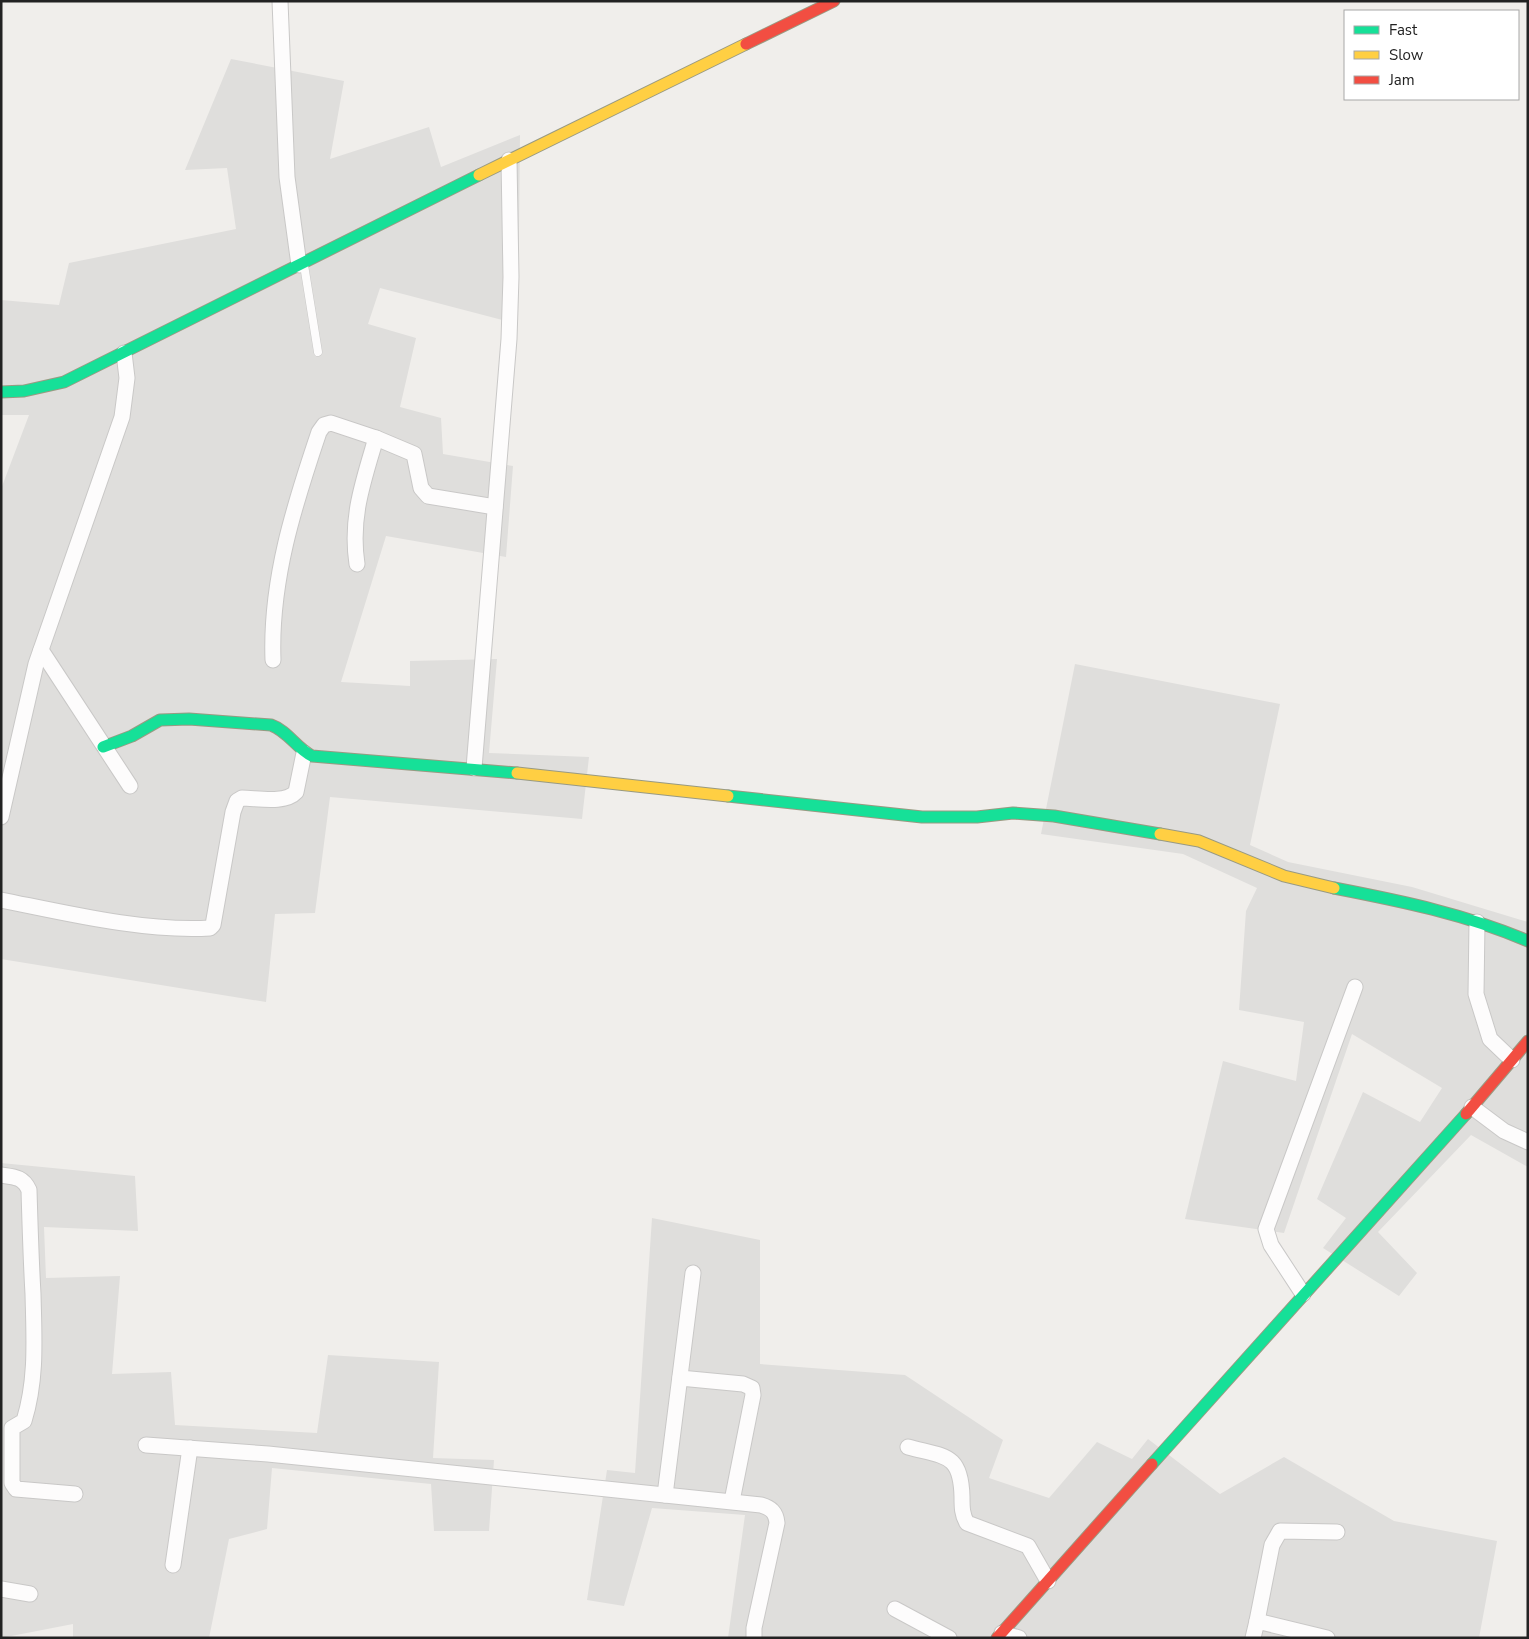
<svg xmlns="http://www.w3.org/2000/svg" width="1529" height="1639" viewBox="0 0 1529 1639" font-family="'Nunito Sans',sans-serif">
<rect width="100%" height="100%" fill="#f0eeeb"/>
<g fill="#dfdedc">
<path d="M231 59 344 81 330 159 429 127 441 167 520 135 518 324 380 288 368 324 416 338 400 407 441 418 443 454 513 466 506 557 386 536 341 682 410 686V661L497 659 489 753 589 757 582 819 330 797 315 913 275 914 266 1002 1 959V489L29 415H1V300L59 305 69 263 236 229 227 168 185 170Z"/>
<path d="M1075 664 1280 704 1250 845 1288 862 1412 887 1528 922V1167L1471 1135 1378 1232 1417 1273 1399 1296 1323 1248 1346 1218 1317 1199 1363 1092 1420 1122 1442 1088 1352 1034 1284 1233 1185 1219 1223 1061 1296 1081 1304 1022 1239 1010 1246 911 1257 888 1183 854 1041 834Z"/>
<path d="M1 1163 135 1176 138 1231 44 1227 46 1278 120 1276 112 1374 171 1372 175 1425 317 1433 328 1355 439 1362 433 1458 494 1460 489 1531H434L431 1484 272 1468 267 1529 229 1539 209 1638H73V1624L1 1638Z"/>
<path d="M652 1218 760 1240V1364L905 1375 1003 1440 989 1478 1049 1498 1097 1442 1132 1459 1148 1439 1220 1494 1284 1457 1394 1521 1497 1541 1479 1638H728L745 1515 652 1508 624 1606 587 1600 607 1470 635 1473Z"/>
</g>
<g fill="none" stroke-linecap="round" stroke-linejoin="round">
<defs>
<path id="lane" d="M304 265 318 352"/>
<g id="street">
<path d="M280 1 287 177 299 265"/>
<path d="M357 564C350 518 363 482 376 438"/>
<path d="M41 650 130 786"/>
<path d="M273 660C270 581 294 506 319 432L324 425 331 423 376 438 414 454 421 488 428 496 495 507"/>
<path d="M474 768 509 339 511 277 509 160"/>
<path d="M1 817 36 664 122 417 127 378 124 353"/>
<path d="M1 900C66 913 144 932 210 928L213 925 233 812 237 801 242 798C257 798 285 804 296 792L304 753"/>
<path d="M1477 922 1476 994 1490 1039 1512 1060"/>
<path d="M1472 1107 1504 1131 1528 1142"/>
<path d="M1 1175C15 1177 23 1177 29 1190 30 1225 31 1260 33 1294 34 1338 37 1379 24 1421L12 1428V1483L16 1489 75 1494"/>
<path d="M1303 1294 1271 1245 1266 1229 1355 987"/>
<path d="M680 1378 743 1384 752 1388 753 1395 732 1501"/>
<path d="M146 1445 268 1454 761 1505C771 1508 776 1512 777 1523L754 1628V1638"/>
<path d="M908 1447C945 1457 961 1453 962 1497 962 1507 962 1515 967 1523L1028 1546 1048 1581"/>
<path d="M665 1495 693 1273"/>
<path d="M173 1565 190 1448"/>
<path d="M1 1589 30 1594"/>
<path d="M895 1609 949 1638"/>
<path d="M1257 1621 1272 1545 1280 1531 1337 1532"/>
<path d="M1002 1633 1019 1638"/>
<path d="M1253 1638 1257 1621 1327 1638"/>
</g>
<g id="fast">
<path d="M1 392 24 391 64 382 479 175"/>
<path d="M103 747 132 736 160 720 189 719 271 725C288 731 296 748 312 756L517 773"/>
<path d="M728 796 922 817H977L1013 813 1054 816 1160 834"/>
<path d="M1334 888C1401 901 1465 914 1528 941"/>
<path d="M1152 1464 1466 1114"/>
</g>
<g id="slow">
<path d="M479 175 746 44"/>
<path d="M517 773 728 796"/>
<path d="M1160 834 1199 841 1284 876 1334 888"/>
</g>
<g id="jam">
<path d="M746 44 834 1"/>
<path d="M1466 1114 1528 1041"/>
<path d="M997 1638 1152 1464"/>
</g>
</defs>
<use href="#lane" stroke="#c9c8c7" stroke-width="9"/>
<use href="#street" stroke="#c9c8c7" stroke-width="17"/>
<use href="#fast" stroke="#999a82" stroke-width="13"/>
<use href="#slow" stroke="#999a82" stroke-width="13"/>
<use href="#jam" stroke="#999a82" stroke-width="13"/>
<use href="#lane" stroke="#fdfcfc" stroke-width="8"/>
<use href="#street" stroke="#fdfcfc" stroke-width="15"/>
<use href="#fast" stroke="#16e098" stroke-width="11"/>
<use href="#slow" stroke="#ffcf43" stroke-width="11"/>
<use href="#jam" stroke="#f24e42" stroke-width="11"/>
</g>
<rect width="1529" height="1639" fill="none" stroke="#222222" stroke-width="5"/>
<rect x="1344" y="10" width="175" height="90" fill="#ffffff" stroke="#a7a7a7"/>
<rect x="1354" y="26" width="25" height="8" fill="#16e098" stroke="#a7a7a7"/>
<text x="1389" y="35" font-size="15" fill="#222222">Fast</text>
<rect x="1354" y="51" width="25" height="8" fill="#ffcf43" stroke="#a7a7a7"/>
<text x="1389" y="60" font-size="15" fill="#222222">Slow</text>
<rect x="1354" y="76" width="25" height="8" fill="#f24e42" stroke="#a7a7a7"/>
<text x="1389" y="85" font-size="15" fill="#222222">Jam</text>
</svg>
